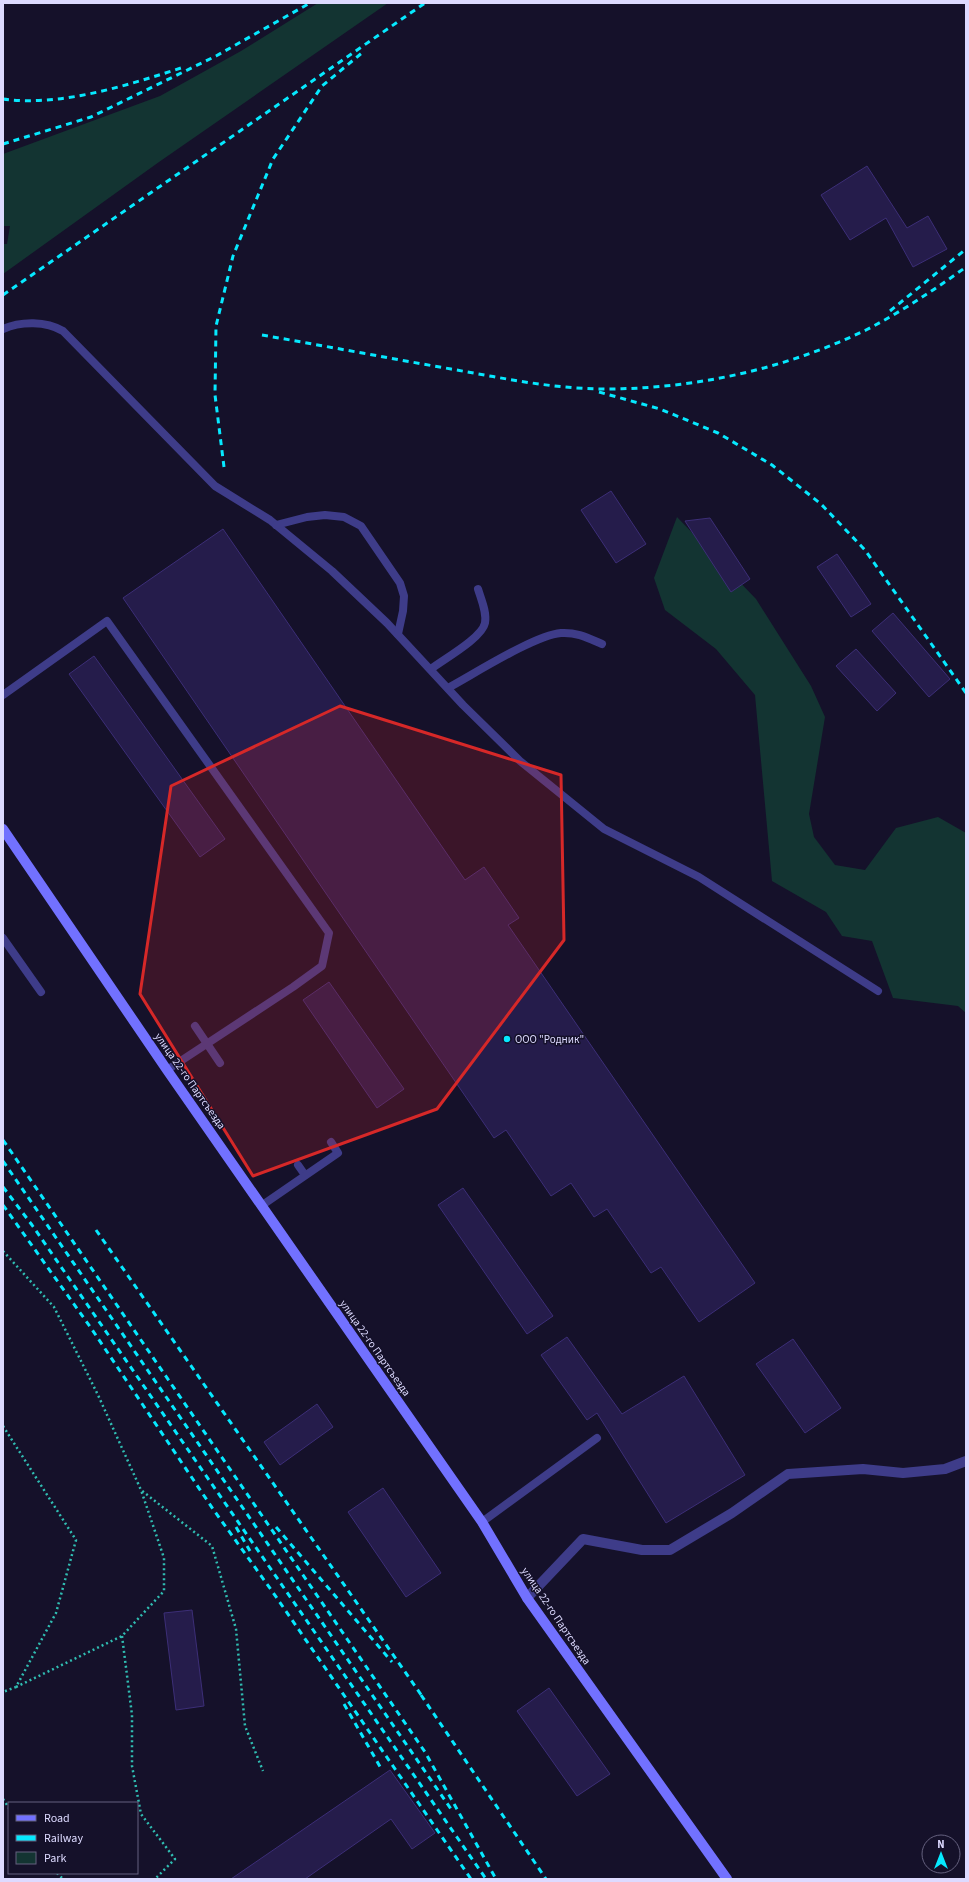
<svg xmlns="http://www.w3.org/2000/svg" width="969" height="1882" viewBox="0 0 969 1882" font-family="'Source Sans 3',sans-serif">
<rect width="100%" height="100%" fill="#15112a"/>
<g fill="#133432">
<path d="M318 3H388L159 162 3 274V244H7L10 226H3V154L160 96 241 51Z"/>
<path d="M677 517 756 599 811 686 825 717 809 814 814 837 835 865 865 870 896 828 938 817 966 833V1013L958 1006 893 998 872 941 842 936 826 912 772 881 755 695 716 649 665 610 654 578Z"/>
</g>
<g fill="#251c4b" stroke="#3c2e77">
<path d="M867 166 907 228 928 216 947 249 913 267 886 218 850 240 821 195Z"/>
<path d="M611 491 646 544 616 563 581 510Z"/>
<path d="M710 518 750 579 731 592 685 521Z"/>
<path d="M223 529 465 880 484 867 519 918 508 925 755 1283 699 1322 661 1267 651 1273 607 1209 594 1217 571 1183 551 1196 506 1130 494 1138 123 598Z"/>
<path d="M837 554 871 604 851 617 817 567Z"/>
<path d="M893 613 950 679 929 697 872 631Z"/>
<path d="M856 649 896 693 877 711 836 666Z"/>
<path d="M94 656 225 839 200 857 69 674Z"/>
<path d="M329 982 404 1089 377 1108 303 1000Z"/>
<path d="M463 1188 553 1316 527 1334 438 1205Z"/>
<path d="M567 1337 622 1414 684 1376 745 1475 666 1523 597 1413 587 1420 541 1355Z"/>
<path d="M793 1339 841 1408 805 1433 756 1364Z"/>
<path d="M317 1404 333 1427 280 1465 264 1442Z"/>
<path d="M383 1488 441 1573 406 1597 348 1512Z"/>
<path d="M192 1610 204 1706 176 1710 164 1613Z"/>
<path d="M549 1688 610 1774 577 1796 517 1711Z"/>
<path d="M390 1770 435 1833 412 1849 391 1819 305 1879H231Z"/>
</g>
<g fill="none" stroke-linecap="round" stroke-linejoin="round">
<g stroke="#30bdb2" stroke-width="2.5" stroke-dasharray="2 3" stroke-linecap="butt">
<path d="M3 1251 54 1307 98 1395 141 1490 212 1546 236 1629 245 1726 263 1771"/>
<path d="M3 1426 76 1540 56 1613 16 1687 3 1692"/>
<path d="M122 1636 132 1715V1766L141 1814 175 1859 155 1879"/>
<path d="M16 1687 122 1636 164 1591V1558L141 1490"/>
<path d="M3 1799 9 1808"/>
<path d="M57 1873 63 1879"/>
</g>
<g stroke="#3e3c89" stroke-width="8">
<path d="M3 329C21 321 46 321 63 331L215 486 270 520 332 571 387 623 463 705 520 761 604 829 699 877 878 991"/>
<path d="M276 525 307 517 325 515 344 517 361 526 400 583 404 596 403 611 398 634"/>
<path d="M431 669C444 659 482 638 485 623 487 612 481 599 478 589"/>
<path d="M448 688C474 674 535 635 561 633 577 632 588 638 602 644"/>
<path d="M3 695 107 621 329 933 322 966 293 987 167 1070"/>
<path d="M3 938 41 992"/>
<path d="M195 1026 220 1063"/>
<path d="M298 1165 305 1175"/>
<path d="M261 1206 338 1153 331 1142"/>
<path d="M482 1522 597 1438"/>
</g>
<path stroke="#3e3c89" stroke-width="10" d="M527 1598 583 1539 642 1550H670L732 1513 788 1474 863 1469 903 1473 945 1469 966 1461"/>
<path stroke="#7271ff" stroke-width="10" d="M3 829 167 1070 482 1522 527 1598 727 1879"/>
<g stroke="#06e9ff" stroke-width="3" stroke-dasharray="6 5" stroke-linecap="butt">
<path d="M3 99C62 107 128 85 184 67"/>
<path d="M3 144 91 117 216 56 310 3"/>
<path d="M3 295 425 3"/>
<path d="M890 311 966 249"/>
<path d="M262 335C325 346 388 358 451 369 502 378 553 389 605 389 695 389 785 369 866 330 901 312 934 290 966 267"/>
<path d="M599 392 660 409 718 433 772 465 821 504 865 550 966 693"/>
<path d="M224 467 215 395 216 326 233 256 273 159 322 86 363 52"/>
<path d="M3 1140 425 1752 496 1879"/>
<path d="M3 1161 451 1809"/>
<path d="M3 1187 32 1225 486 1879"/>
<path d="M3 1205 91 1328 213 1509 272 1591 471 1879"/>
<path d="M96 1230 424 1699"/>
<path d="M236 1527 250 1551"/>
<path d="M276 1527 392 1662"/>
<path d="M421 1695 546 1879"/>
<path d="M344 1704 382 1770"/>
</g>
</g>
<path fill="#d62828" fill-opacity="0.2" stroke="#d62828" stroke-width="3" stroke-linejoin="round" d="M340 706 561 775 564 940 437 1109 253 1176 140 994 171 786Z"/>
<circle fill="#06e9ff" stroke="#15112a" stroke-width="1.5" cx="507" cy="1039" r="4"/>
<g text-anchor="middle" dominant-baseline="central" stroke-width="3" stroke-linejoin="round" paint-order="stroke">
<g font-size="11" fill="#dddaff" stroke="#15112a" text-anchor="start">
<text x="515" y="1039">ООО "Родник"</text>
</g>
<g font-size="11" fill="#dddaff" stroke="#15112a">
<text transform="translate(190 1081) rotate(55)">улица 22-го Партсъезда</text>
<text transform="translate(375 1348) rotate(55)">улица 22-го Партсъезда</text>
<text transform="translate(556 1616) rotate(56)">улица 22-го Партсъезда</text>
</g>
</g>
<rect width="969" height="1882" fill="none" stroke="#dddaff" stroke-width="8"/>
<rect x="8" y="1802" width="130" height="72" fill="#15112a" stroke="#65617f"/>
<rect x="16" y="1815" width="20" height="6" fill="#7271ff" stroke="#65617f"/>
<text x="44" y="1822" font-size="12" fill="#dddaff">Road</text>
<rect x="16" y="1835" width="20" height="6" fill="#06e9ff" stroke="#65617f"/>
<text x="44" y="1842" font-size="12" fill="#dddaff">Railway</text>
<rect x="16" y="1852" width="20" height="12" fill="#133432" stroke="#65617f"/>
<text x="44" y="1862" font-size="12" fill="#dddaff">Park</text>
<g transform="translate(941 1854)"><circle r="19" fill="#15112a" stroke="#65617f"/>
<path d="M0-3L7 15L0 10L-7 15Z" fill="#06e9ff"/>
<text y="-6" font-size="11" font-weight="bold" text-anchor="middle" fill="#dddaff">N</text>
</g>
</svg>
